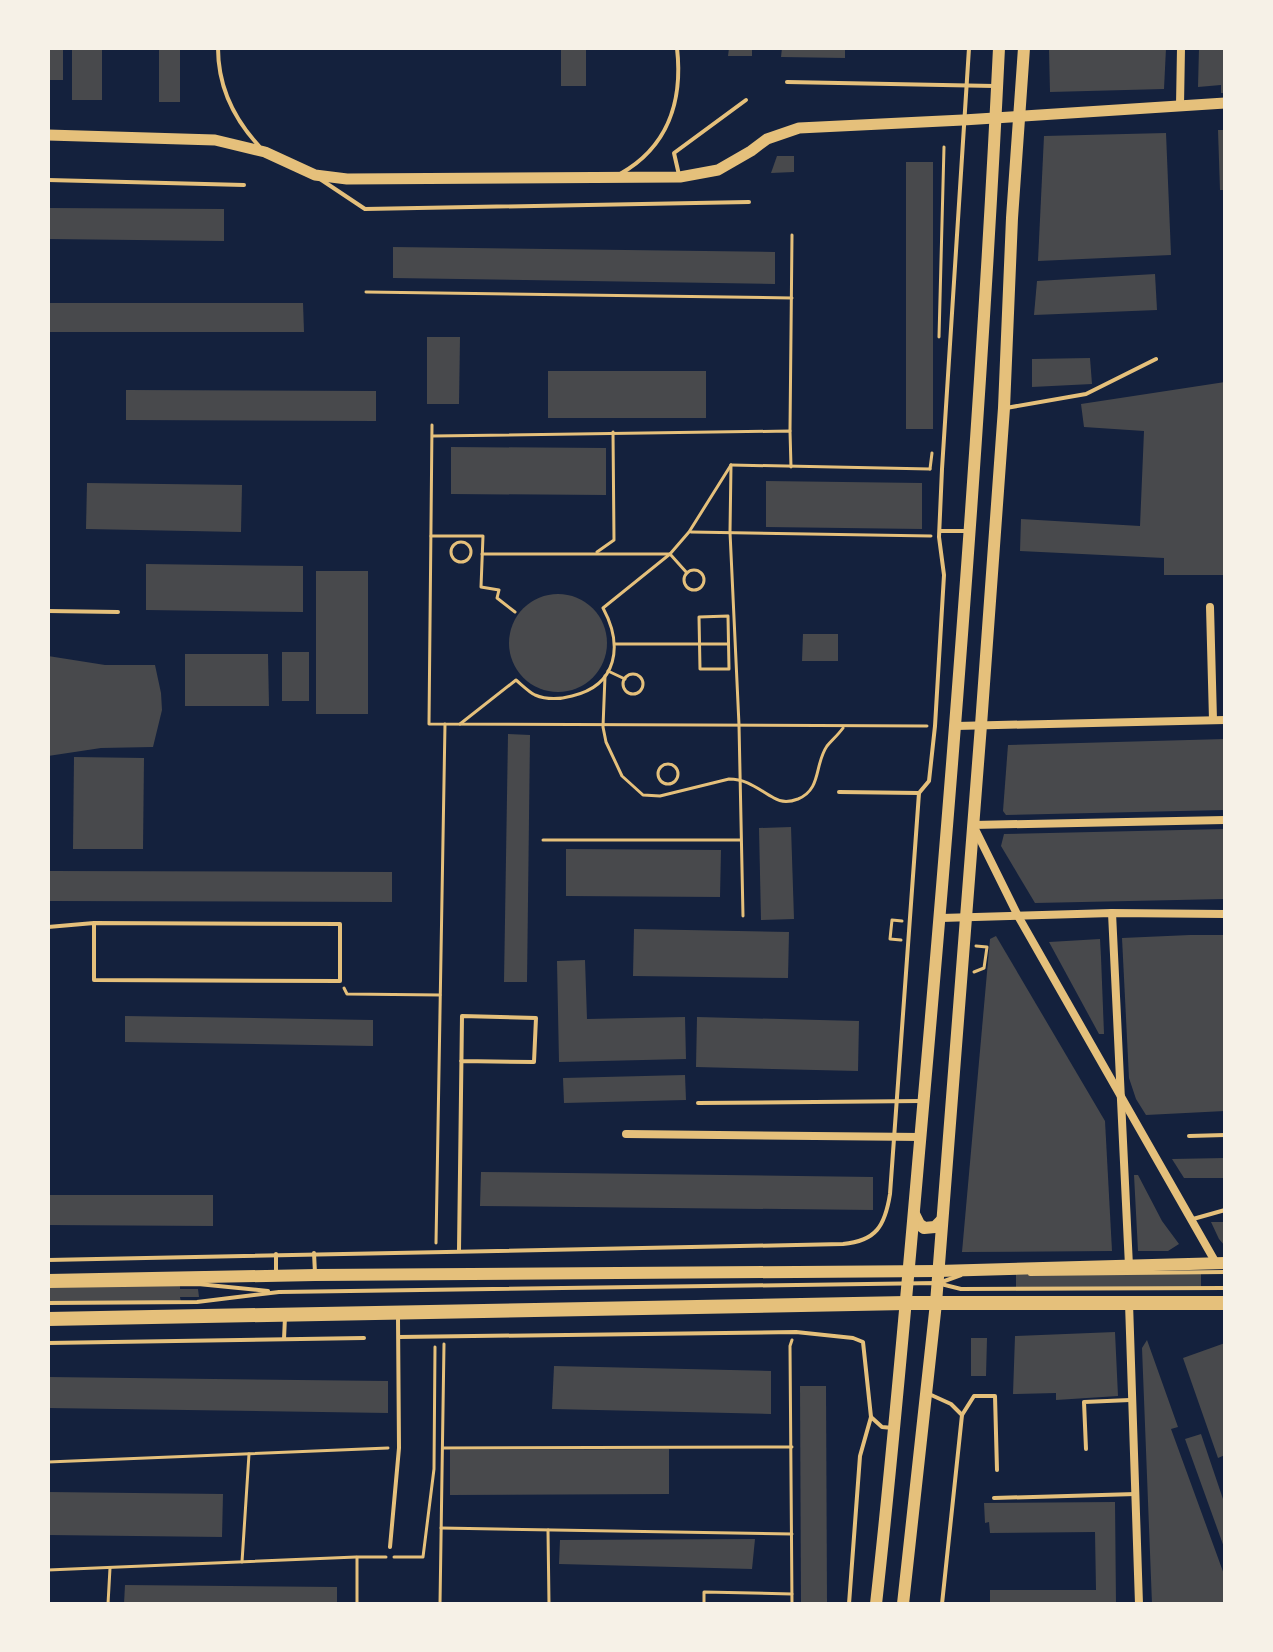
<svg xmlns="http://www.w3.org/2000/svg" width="1273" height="1652" viewBox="0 0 1273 1652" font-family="Bitter,serif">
<rect width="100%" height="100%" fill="#14213d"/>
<g fill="#48494c">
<rect x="48" y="48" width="15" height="32"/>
<rect x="72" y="48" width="30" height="52"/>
<rect x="159" y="48" width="21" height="54"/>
<rect x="561" y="48" width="25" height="38"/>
<path d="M729 48H752V56H728Z"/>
<path d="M782 48H845V58L781 57Z"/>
<path d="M1049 48H1166L1164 89 1050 92Z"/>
<path d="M1199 48H1225V93H1221V85L1198 87Z"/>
<path d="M1218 130H1225V190H1220Z"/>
<path d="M1166 133 1171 255 1038 261 1044 136Z"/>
<path d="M777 156H794V172L771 173Z"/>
<rect x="906" y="162" width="27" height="267"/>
<path d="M48 208 224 209V241L48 239Z"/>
<path d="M393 247 775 252V284L393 278Z"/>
<path d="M1155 274 1157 310 1034 315 1037 281Z"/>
<path d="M50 303H303L304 332H50Z"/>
<path d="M427 337H460L459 404H427Z"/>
<path d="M1090 358 1092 384 1032 387V359Z"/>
<rect x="548" y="371" width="158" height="47"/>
<path d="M1225 382V575H1164V558L1020 551 1021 519 1140 526 1144 431 1084 427 1081 404Z"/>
<path d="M126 390 376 391V421L126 420Z"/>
<path d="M451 447 606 448V495L451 494Z"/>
<path d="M766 481 922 483V529L766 527Z"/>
<path d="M87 483 242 485 241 532 86 529Z"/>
<path d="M146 564 303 566V612L146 610Z"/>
<rect x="316" y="571" width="52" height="143"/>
<circle cx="558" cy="643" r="49"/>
<path d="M803 634H838V661H802Z"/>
<rect x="282" y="652" width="27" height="49"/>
<path d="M185 654H268L269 706H185Z"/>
<path d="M48 656 105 665H155L161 693 162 710 153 747 101 748 48 756Z"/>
<path d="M508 734 530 735 527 982H504Z"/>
<path d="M1225 739V810L1006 815 1003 811 1008 745Z"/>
<path d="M74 757 144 758 143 849H73Z"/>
<path d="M791 827 794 919 761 920 759 828Z"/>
<path d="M1225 829V899L1035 903 1001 846 1004 834Z"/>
<path d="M566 849 721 850 720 897 566 896Z"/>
<path d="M48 871 392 872V902L48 901Z"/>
<path d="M634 929 789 932 788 978 633 976Z"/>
<path d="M1190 935H1225V1111L1146 1115 1136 1099 1129 1078 1122 938Z"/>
<path d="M996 936 1105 1121 1112 1251 962 1252 990 939Z"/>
<path d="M1100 939 1101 957 1104 1034H1099L1049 942Z"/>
<path d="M585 960 587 1019 685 1017 686 1059 559 1062 557 961Z"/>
<path d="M125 1016 373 1020V1046L125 1042Z"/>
<path d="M697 1017 859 1021 858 1071 696 1067Z"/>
<path d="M685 1075 686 1100 564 1103 563 1078Z"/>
<path d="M1225 1158V1178H1184L1172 1159Z"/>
<path d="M481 1172 873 1177V1210L480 1206Z"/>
<path d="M1134 1175H1138L1162 1221 1179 1244 1168 1251H1138Z"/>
<path d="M48 1195H213V1226L48 1225Z"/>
<path d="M1211 1222H1225V1246L1219 1239Z"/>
<path d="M1201 1271V1288L1016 1291V1273Z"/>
<path d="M180 1284V1289H198L199 1297H180L181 1302 48 1304V1286Z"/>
<path d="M1115 1332 1118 1396 1056 1400V1393L1013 1394 1015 1336Z"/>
<path d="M971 1338H987L986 1376H971Z"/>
<path d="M1147 1340 1178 1427 1171 1429 1225 1577V1604H1152L1142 1348Z"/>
<path d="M1225 1343V1455L1218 1458 1183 1358Z"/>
<path d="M554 1366 771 1371V1414L552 1409Z"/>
<path d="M48 1377 388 1381V1413L48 1408Z"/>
<path d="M800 1386H826L827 1604H801Z"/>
<path d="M1201 1434 1225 1505V1550L1185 1439Z"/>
<path d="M669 1449V1494L450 1495V1450Z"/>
<path d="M48 1492 223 1494 222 1537 48 1535Z"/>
<path d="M1115 1502 1116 1604H990V1590H1096L1095 1532 990 1533 989 1522 985 1523 984 1503Z"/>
<path d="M755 1539 752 1569 559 1564 560 1540Z"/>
<path d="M125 1585 337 1587V1604H124Z"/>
</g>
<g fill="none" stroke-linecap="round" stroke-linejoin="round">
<g stroke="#e5c07b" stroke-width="3">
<path d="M366 292 792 298"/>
<path d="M939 337 944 147"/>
<path d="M432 425 429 724 927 726"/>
<path d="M790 431 792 235"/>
<path d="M433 436 790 431 791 467"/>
<path d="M731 465 730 532 739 725 743 916"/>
<path d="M731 465 930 469"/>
<path d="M930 469 932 453"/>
<path d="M691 532 931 536"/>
<path d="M431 536H483L481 587 499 590 497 598 515 612"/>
<circle cx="461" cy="552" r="10"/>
<path d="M597 552 614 540 613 432"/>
<path d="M482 554H670L687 573"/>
<circle cx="694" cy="580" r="10"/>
<path d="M728 616 729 669H700L699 617Z"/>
<path d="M615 644H727"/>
<path d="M608 671 625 679"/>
<circle cx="633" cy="684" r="10"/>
<path d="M605 676 603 727 606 742 622 776 643 795 660 796 729 779C748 779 759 790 774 798 782 803 790 802 798 799 822 789 814 765 827 746 832 740 838 735 843 728"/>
<path d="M460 724 516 680C522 685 529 692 535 695 547 700 561 699 572 696 618 685 623 645 603 608L670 554 689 532 731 465"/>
<circle cx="668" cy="774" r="10"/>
<path d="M543 840H740"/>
<path d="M901 940 890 939 892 920 902 921"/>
<path d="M974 972 984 968 987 947 976 946"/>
<path d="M344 988 347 994 440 995"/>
<path d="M436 1243 445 724"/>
<path d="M443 1448 792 1447"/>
<path d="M48 1462 388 1448"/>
<path d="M441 1528 792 1534"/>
<path d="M548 1530 549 1604"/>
<path d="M394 1557H423L434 1469 435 1347"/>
<path d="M242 1562 249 1454"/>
<path d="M48 1570 356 1557"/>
<path d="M108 1604 110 1568"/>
<path d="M357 1604V1557H386"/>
<path d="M440 1604 444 1344"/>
<path d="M704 1604V1592L792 1594"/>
<path d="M792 1604 790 1346 792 1340"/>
</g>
<g stroke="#e5c07b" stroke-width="4">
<path d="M218 48C218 86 234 119 259 146"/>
<path d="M787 82 994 86"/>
<path d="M620 174C668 147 683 101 677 48"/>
<path d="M679 175 674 153 746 100"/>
<path d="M320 179 365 209 749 202"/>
<path d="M48 180 244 185"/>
<path d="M1006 408 1086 394 1156 359"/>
<path d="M940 531H968"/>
<path d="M48 611 118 612"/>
<path d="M839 792 919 793"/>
<path d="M48 927 94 923 340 924V981L94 980V923"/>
<path d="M698 1103 921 1101"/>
<path d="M1189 1136 1225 1135"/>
<path d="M1193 1219 1225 1210"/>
<path d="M459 1250 462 1016 536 1018 534 1062 461 1061"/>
<path d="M314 1253 315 1273"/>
<path d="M48 1260 843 1244C876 1241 885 1226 890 1194L919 793 929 781 935 726 944 575 939 537 942 469 969 48"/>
<path d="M276 1273V1254"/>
<path d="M1030 1274 1225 1272"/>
<path d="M939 1283 961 1275"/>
<path d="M48 1286 198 1284 268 1291"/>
<path d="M48 1303 197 1302 279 1292 937 1283 961 1289 1225 1288"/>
<path d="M399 1337 796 1332 853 1338 863 1342 871 1417 860 1456 849 1604"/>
<path d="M284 1339 285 1317"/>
<path d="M48 1343 364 1338"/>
<path d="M929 1394 951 1404 962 1415 942 1604"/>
<path d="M962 1415 974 1396H995L997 1470"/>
<path d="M871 1417 882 1427 893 1428"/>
<path d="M1086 1449 1084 1402 1130 1400"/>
<path d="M994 1498 1136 1494"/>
<path d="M390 1547 399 1448 398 1318"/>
</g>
<g stroke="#e5c07b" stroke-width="8">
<path d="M1180 105 1181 48"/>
<path d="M1210 607 1213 720"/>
<path d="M956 726 1225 720"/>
<path d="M1112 913 1129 1266"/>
<path d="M941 918 1112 913 1225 914"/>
<path d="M626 1134 921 1137"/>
<path d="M1216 1263 1018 916 973 825 1225 820"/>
<path d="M1129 1303 1139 1604"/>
</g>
<path stroke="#e5c07b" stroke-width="11" d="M48 135 215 140 265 152 315 175 347 179 680 177 718 170 751 151 767 139 799 128 963 120 1225 103"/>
<g stroke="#e5c07b" stroke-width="12">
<path d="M914 1214 919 1224 924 1228 935 1227 941 1221"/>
<path d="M48 1280 315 1275 938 1271 1225 1263"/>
<path d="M876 1604C895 1435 909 1266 924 1096 955 747 982 398 999 48"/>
<path d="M903 1604 936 1303 981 725 1004 408 1012 218 1024 48"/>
</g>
<path stroke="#e5c07b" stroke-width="14" d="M48 1319 906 1303H1225"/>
</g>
<rect width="1273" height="1652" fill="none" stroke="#f6f1e7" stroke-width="100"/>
</svg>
